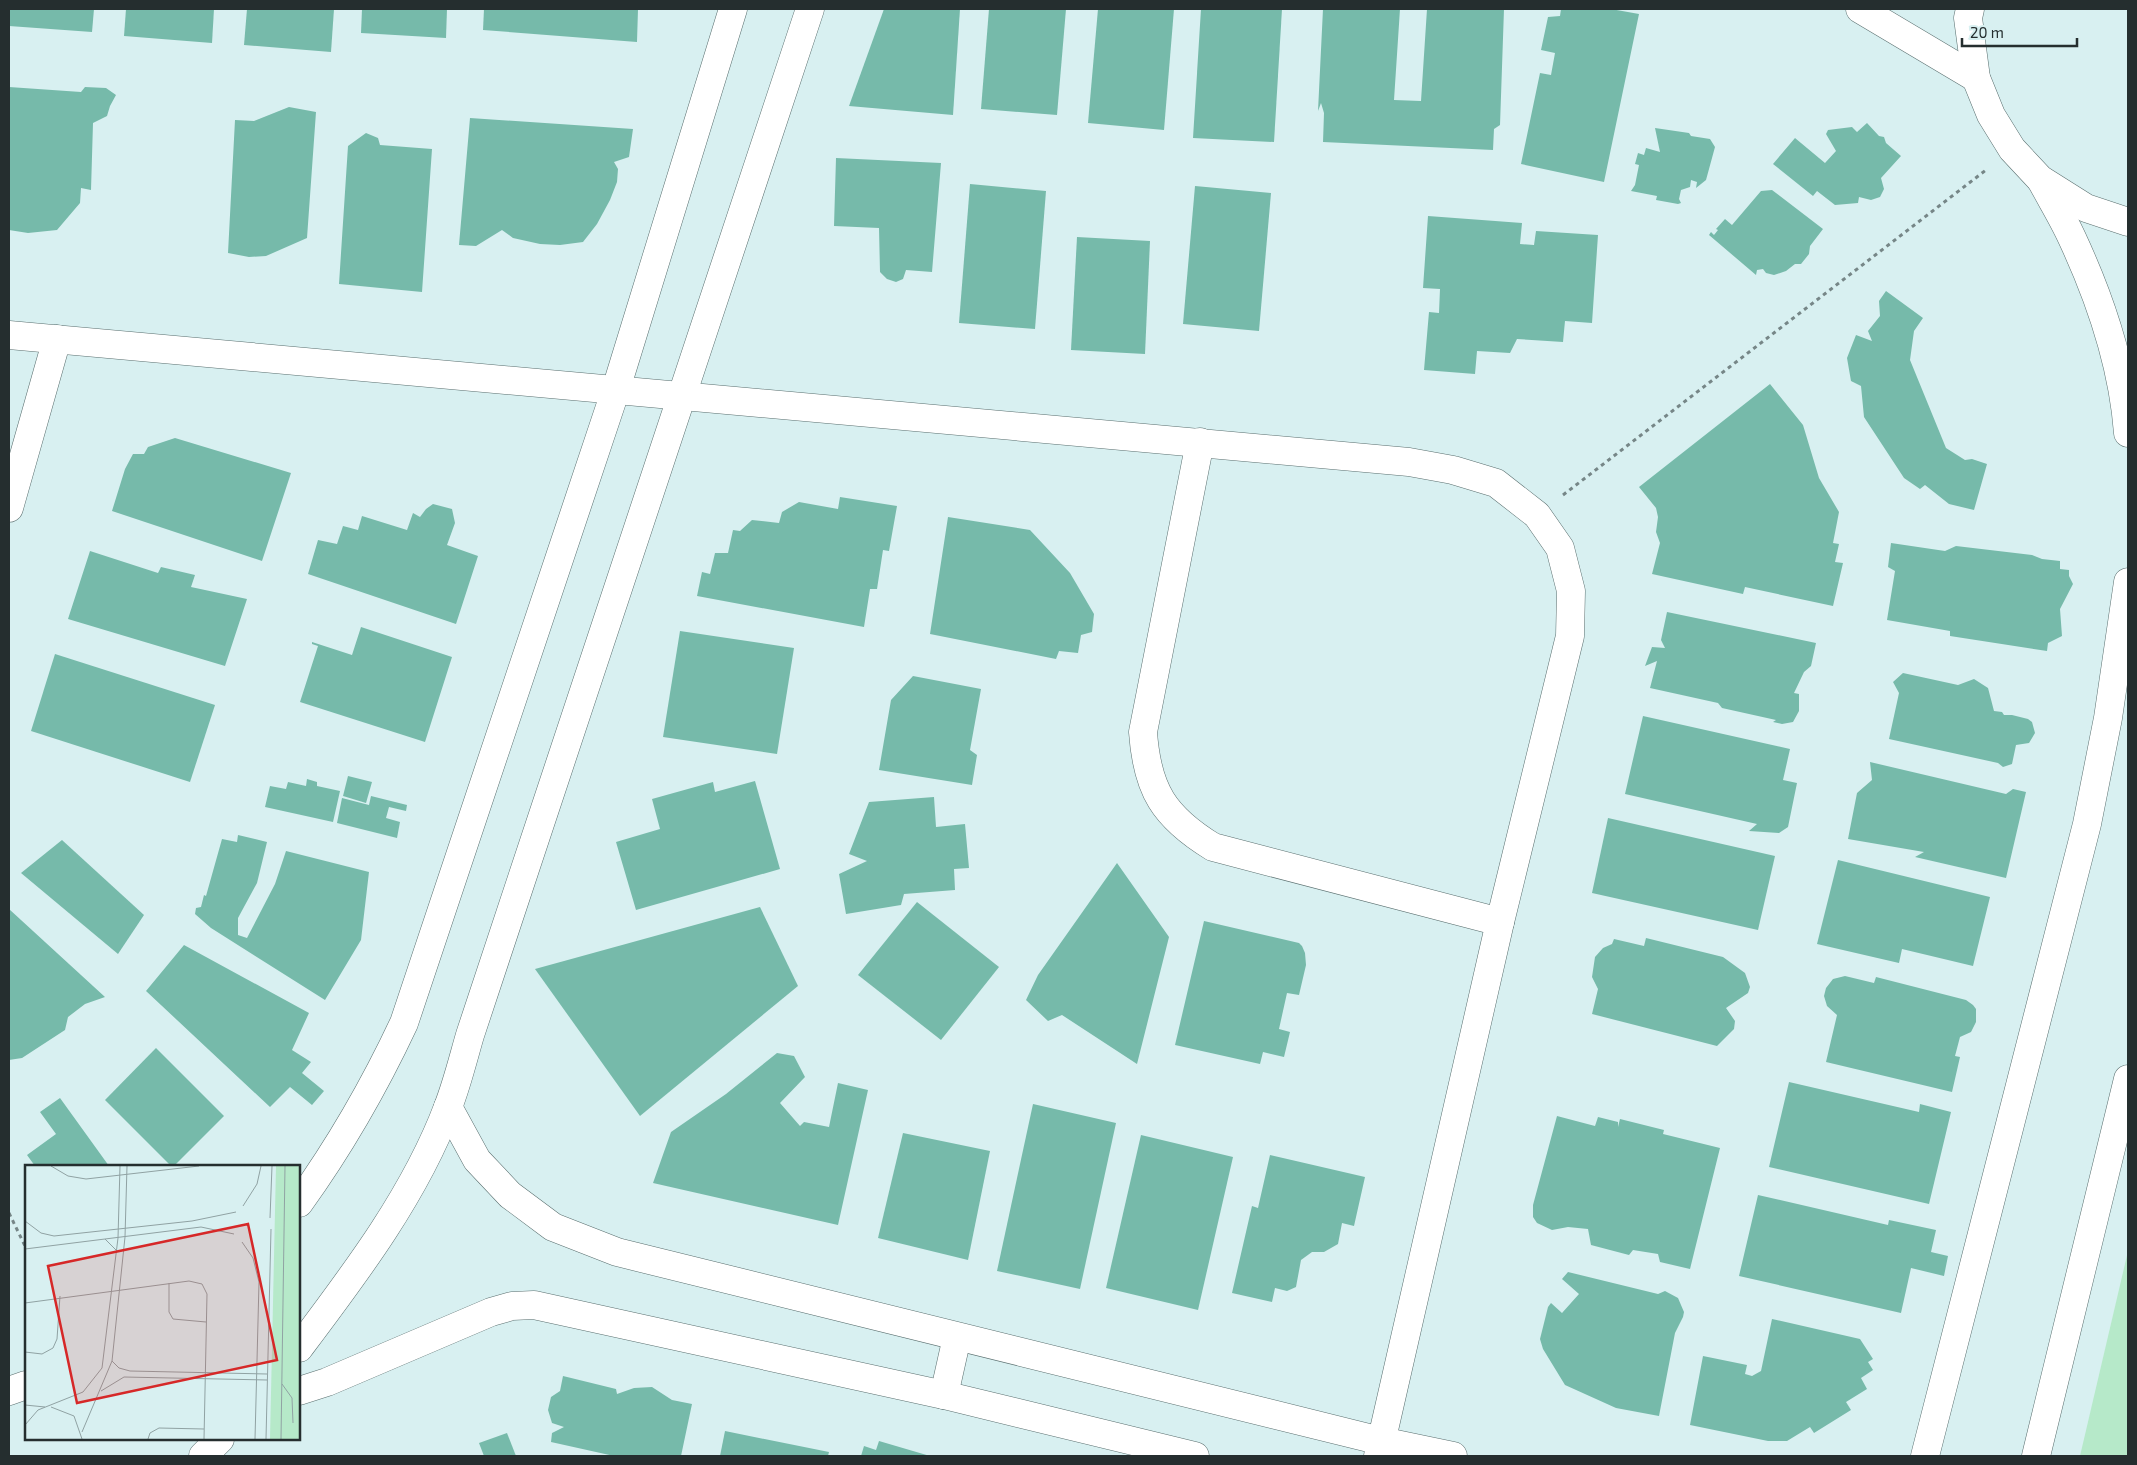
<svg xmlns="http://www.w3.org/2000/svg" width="2137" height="1465" viewBox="0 0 2137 1465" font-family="'Exo 2',sans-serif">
<rect width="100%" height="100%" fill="#d8f0f1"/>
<path fill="#b6e9c9" d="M2128 1251V1456H2080Z"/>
<g fill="#76baaa">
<path d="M9 9H94L92 32 9 26Z"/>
<path d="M126 9H214L212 43 124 36Z"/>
<path d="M247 9H334L331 52 244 45Z"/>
<path d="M362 9H447L446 38 361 33Z"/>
<path d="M484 9H638L637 42 483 30Z"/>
<path d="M884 9H960L953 115 849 106Z"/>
<path d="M989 9H1066L1057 115 981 109Z"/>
<path d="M1098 9H1174L1164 130 1088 123Z"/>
<path d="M1201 9H1282L1274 142 1193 138Z"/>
<path d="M1323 9H1400L1394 100 1421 101 1427 9H1504L1500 125 1494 129 1493 150 1323 142 1324 113 1321 103 1318 111Z"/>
<path d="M1561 9H1611L1639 14 1604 182 1521 164 1540 73 1551 75 1555 53 1541 50 1548 17 1560 16Z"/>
<path d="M9 87 81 92 85 87 106 88 116 95 110 106 107 116 93 123 91 190 81 188 80 203 57 230 28 233 9 230Z"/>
<path d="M289 107 316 112 307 238 266 256 249 257 228 253 235 120 254 121Z"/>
<path d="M470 118 633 129 629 157 614 162 618 169 617 182 610 200 597 224 583 242 560 245 540 244 513 238 502 230 476 246 459 245Z"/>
<path d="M1867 123 1879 136 1884 137 1886 143 1901 156 1881 178 1884 189 1880 197 1871 200 1859 197 1858 203 1835 205 1817 191 1813 196 1773 164 1795 138 1825 163 1836 151 1826 134 1828 130 1852 127 1857 132Z"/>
<path d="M1655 128 1689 133 1691 136 1710 139 1715 147 1706 180 1696 188 1697 182 1691 180 1690 187 1681 190 1679 199 1681 203 1678 204 1656 200 1657 196 1631 191 1635 185 1639 165 1635 164 1638 153 1644 155 1646 148 1660 152Z"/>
<path d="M366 133 378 138 380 145 432 149 422 292 339 284 348 146Z"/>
<path d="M836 158 941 163 932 272 906 270 903 279 896 282 887 279 880 272 879 228 834 226Z"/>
<path d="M970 184 1046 191 1035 329 959 323Z"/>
<path d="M1195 186 1271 193 1259 331 1183 324Z"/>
<path d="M1772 190 1823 229 1810 246 1809 254 1801 264H1795L1786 271 1774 275 1766 273 1763 269 1757 270 1756 275 1709 235 1711 232 1714 235 1718 230 1716 229 1725 219 1732 225 1761 191Z"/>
<path d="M1428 216 1522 223 1520 244 1534 245 1536 231 1598 235 1592 323 1565 321 1563 342 1517 339 1510 353 1477 351 1475 374 1424 370 1429 312 1439 313 1440 289 1423 288Z"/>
<path d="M1077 237 1150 241 1145 354 1071 350Z"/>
<path d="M1886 291 1923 318 1914 331 1910 360 1946 448 1965 460 1972 459 1987 464 1974 510 1949 504 1925 485 1920 489 1904 478 1864 417 1861 386 1851 381 1847 358 1856 335 1872 341 1868 331 1880 316 1879 301Z"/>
<path d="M1770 384 1803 425 1819 478 1839 512 1833 543 1839 544 1835 562 1843 563 1833 606 1745 587 1743 594 1652 574 1660 543 1656 532 1658 517 1656 508 1639 487Z"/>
<path d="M175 438 291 473 262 561 112 511 125 469 133 454H144L148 447Z"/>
<path d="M840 497 897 506 889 551 883 550 877 589H870L864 627 697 596 702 572 710 574 715 553H728L733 530 740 531 752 520 779 523 782 512 799 502 838 509Z"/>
<path d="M433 504 452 509 455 523 447 545 478 556 456 624 308 574 318 540 337 544 343 526 358 530 362 516 407 530 413 513 420 517 426 509Z"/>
<path d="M948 517 1030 530 1070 573 1094 614 1092 632 1081 635 1078 653 1059 651 1056 659 930 634Z"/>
<path d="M1891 543 1945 551 1956 546 2032 555 2042 559 2060 561V569L2069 570V576L2073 584 2060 609 2062 636 2048 643 2047 651 1950 636V631L1887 620 1895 571 1888 567Z"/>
<path d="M90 551 158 573 161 567 195 575 191 587 247 599 225 666 68 619Z"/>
<path d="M1667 612 1816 643 1811 666 1804 672 1794 693 1799 694V711L1793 722 1782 724 1773 722 1776 720 1722 708 1718 703 1650 688 1657 661 1645 666 1652 647 1665 648 1661 640Z"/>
<path d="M361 627 452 657 425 742 300 702 318 646 312 644V642L352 655Z"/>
<path d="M680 631 794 648 777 754 663 737Z"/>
<path d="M55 654 215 705 190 782 31 731Z"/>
<path d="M1903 673 1958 685 1974 679 1988 688 1994 711 2002 712 2004 715H2012L2028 719 2032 722 2035 733 2029 743 2016 745 2012 764 2003 767 1998 763 1889 739 1899 693 1893 682Z"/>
<path d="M913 676 981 689 970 750 977 755 972 785 879 770 891 700Z"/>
<path d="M1643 716 1790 749 1783 780 1797 783 1788 827 1779 833 1749 831 1757 824 1625 794Z"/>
<path d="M1870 762 2006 794 2013 789 2026 792 2006 878 1915 857 1924 852 1848 839 1857 793 1872 780Z"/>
<path d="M348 776 372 782 366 803 343 796Z"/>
<path d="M307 779 317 782V786L340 791 333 822 265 807 270 786 286 789 288 782 306 786Z"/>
<path d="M755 781 780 869 636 910 616 842 660 829 652 799 713 782 715 792Z"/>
<path d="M371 796 407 805 406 811 389 807 386 818 400 822 397 838 337 823 342 798 369 805Z"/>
<path d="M934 797 936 827 965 824 969 868 954 869 955 890 904 894 901 905 846 914 839 874 867 861 849 854 869 802Z"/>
<path d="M1608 818 1775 856 1758 930 1592 893Z"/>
<path d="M238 835 267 842 257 883 238 918V935L247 938 275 884 286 851 369 872 361 940 325 1000 211 928 195 914 196 908 201 907 204 895 206 896 222 839 237 842Z"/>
<path d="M62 840 144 915 118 954 21 873Z"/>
<path d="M1838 860 1990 897 1973 966 1902 949 1899 963 1817 944Z"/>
<path d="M1117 863 1169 937 1137 1064 1062 1015 1048 1021 1026 1000 1038 975Z"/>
<path d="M917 902 999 967 941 1040 858 975Z"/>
<path d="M760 907 798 986 640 1116 535 969Z"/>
<path d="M9 909 105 997 85 1004 68 1017 65 1030 22 1058 9 1060Z"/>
<path d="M1204 921 1299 943 1302 946 1305 953 1306 965 1299 995 1287 993 1279 1029 1290 1032 1284 1057 1263 1052 1260 1064 1175 1045Z"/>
<path d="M1646 938 1723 957 1745 973 1750 987 1748 993 1726 1008 1735 1021 1734 1029 1717 1046 1592 1014 1598 989 1592 977 1595 957 1603 948 1612 944 1614 939 1644 946Z"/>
<path d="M184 945 309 1013 292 1050 311 1062 302 1073 324 1091 312 1105 290 1087 270 1107 146 991Z"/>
<path d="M1845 976 1874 983 1876 977 1966 1000 1973 1005 1976 1009V1022L1971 1032 1960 1037 1955 1056 1960 1057 1952 1092 1826 1062 1837 1015 1827 1006 1824 996 1826 988 1833 979Z"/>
<path d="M156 1048 224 1116 174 1166H171L105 1100Z"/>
<path d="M777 1053 794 1056 805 1077 780 1103 800 1126 804 1122 829 1127 838 1083 868 1090 838 1225 653 1183 671 1132 726 1094Z"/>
<path d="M1789 1082 1919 1112 1920 1104 1951 1112 1929 1204 1769 1167Z"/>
<path d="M60 1098 109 1166H35L27 1155 56 1134 40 1112Z"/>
<path d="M1033 1104 1116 1123 1080 1289 997 1271Z"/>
<path d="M1557 1116 1595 1126 1598 1117 1618 1122V1127L1620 1119 1664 1130 1663 1134 1720 1148 1690 1269 1660 1262 1658 1254 1633 1250 1629 1255 1591 1245 1588 1229 1568 1227 1552 1230 1537 1223 1533 1217V1205Z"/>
<path d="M903 1133 990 1151 968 1260 878 1238Z"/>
<path d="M1141 1135 1233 1157 1198 1310 1106 1288Z"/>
<path d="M1270 1155 1365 1177 1354 1226 1342 1223 1338 1244 1324 1252H1312L1301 1260 1296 1287 1287 1291 1275 1288 1272 1302 1232 1293 1252 1206 1258 1208Z"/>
<path d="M1758 1195 1888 1225 1889 1220 1936 1230 1931 1252 1948 1256 1944 1276 1911 1268 1901 1313 1739 1276Z"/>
<path d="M1568 1272 1658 1294 1665 1291 1678 1298 1684 1312 1683 1317 1675 1333 1659 1416 1616 1408 1565 1385 1543 1349 1540 1339 1548 1307 1551 1303 1562 1313 1579 1294 1562 1279Z"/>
<path d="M1772 1319 1860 1339 1873 1359 1868 1362 1873 1370 1861 1378 1867 1389 1846 1402 1851 1410 1814 1433 1810 1427 1787 1441H1768L1690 1425 1703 1356 1747 1365 1745 1374 1752 1376 1761 1371Z"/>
<path d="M563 1376 616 1389 617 1394 634 1388 652 1387 672 1400 692 1404 681 1456H614L551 1442 552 1433 564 1427 552 1423 548 1410 551 1397 560 1391Z"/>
<path d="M725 1431 829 1452 828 1456H720Z"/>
<path d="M507 1433 516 1456H484L479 1443Z"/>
<path d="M879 1441 930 1456H861L864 1446 876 1450Z"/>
</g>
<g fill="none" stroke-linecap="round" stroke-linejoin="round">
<defs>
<g id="minor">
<path d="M9 335 1409 462 1453 470 1496 483 1537 515 1560 548 1571 591 1570 636 1500 922 1378 1456"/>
<path d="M1200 442 1143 732C1147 790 1164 817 1213 847L1500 922"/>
<path d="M9 508 57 339"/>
<path d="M448 1107 477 1160 510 1195 553 1227 617 1252 1381 1441 1453 1456"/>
<path d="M299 1391 327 1382 491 1312 512 1306 534 1305 944 1395 1195 1456"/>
<path d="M944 1395 957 1337"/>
</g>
<g id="tertiary">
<path d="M1860 9 1976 78"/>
<path d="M1970 9 1968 18 1976 78 1991 115 2012 149 2040 179 2086 208 2128 222"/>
<path d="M2041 180C2051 199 2063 218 2072 238 2100 298 2123 366 2128 433"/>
<path d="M299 1203C340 1146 374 1087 404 1023L616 389 733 9"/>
<path d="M299 1348C354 1275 415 1195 448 1107 457 1084 463 1059 470 1035L810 9"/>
<path d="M9 1391 26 1385"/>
<path d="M203 1456 220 1439"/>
<path d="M1925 1456 2087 824 2108 718 2128 582"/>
<path d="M2036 1456 2128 1079"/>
</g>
</defs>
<use href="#minor" stroke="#5a6f6f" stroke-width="29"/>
<use href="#tertiary" stroke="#5a6f6f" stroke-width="29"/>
<g stroke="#768687" stroke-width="3" stroke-dasharray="4 4" stroke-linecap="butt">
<path d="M1563 495 1986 170"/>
<path d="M9 1213 26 1248"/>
</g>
<use href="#minor" stroke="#fff" stroke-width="28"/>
<use href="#tertiary" stroke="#fff" stroke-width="28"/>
</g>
<g transform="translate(25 1165)">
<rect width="275" height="275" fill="#d8f0f1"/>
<path d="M251 1H275V274H245Z" fill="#b6e9c9"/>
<path fill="none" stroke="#90a2a3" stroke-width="1" d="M26 1 43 11 61 14 174 1M218 41 232 19 236 1M245 53 247 1M0 56 16 68 29 71 167 56 211 47M80 74 91 85M217 77 228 93 234 117 230 274M0 84 176 62 209 69M144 118V147L148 154 181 157M0 138 164 116 177 119 182 129 179 274M0 187 17 189 28 183 32 174 35 131M87 196 94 203 105 206 242 209M257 219 267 233 268 258M76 226 99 212 242 215M0 240 20 242M26 242 49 251 57 274M0 260 13 245 58 227 77 203 93 73 95 1M57 267 87 196 100 72 102 1M123 274 125 268 134 263 179 264M241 274 246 64M256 274 260 1"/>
<path fill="#d62828" fill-opacity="0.15" stroke="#d62828" stroke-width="2.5" d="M223 59 252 195 52 238 23 101Z"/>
<rect width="275" height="275" fill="none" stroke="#252e2f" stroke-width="2.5"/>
</g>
<rect width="2137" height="1465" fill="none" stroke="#252e2f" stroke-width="20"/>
<path d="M1962 38v8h115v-8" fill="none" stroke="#252e2f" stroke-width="2.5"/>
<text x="1970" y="38" font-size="15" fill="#252e2f" stroke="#d8f0f1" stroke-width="4" paint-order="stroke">20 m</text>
</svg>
